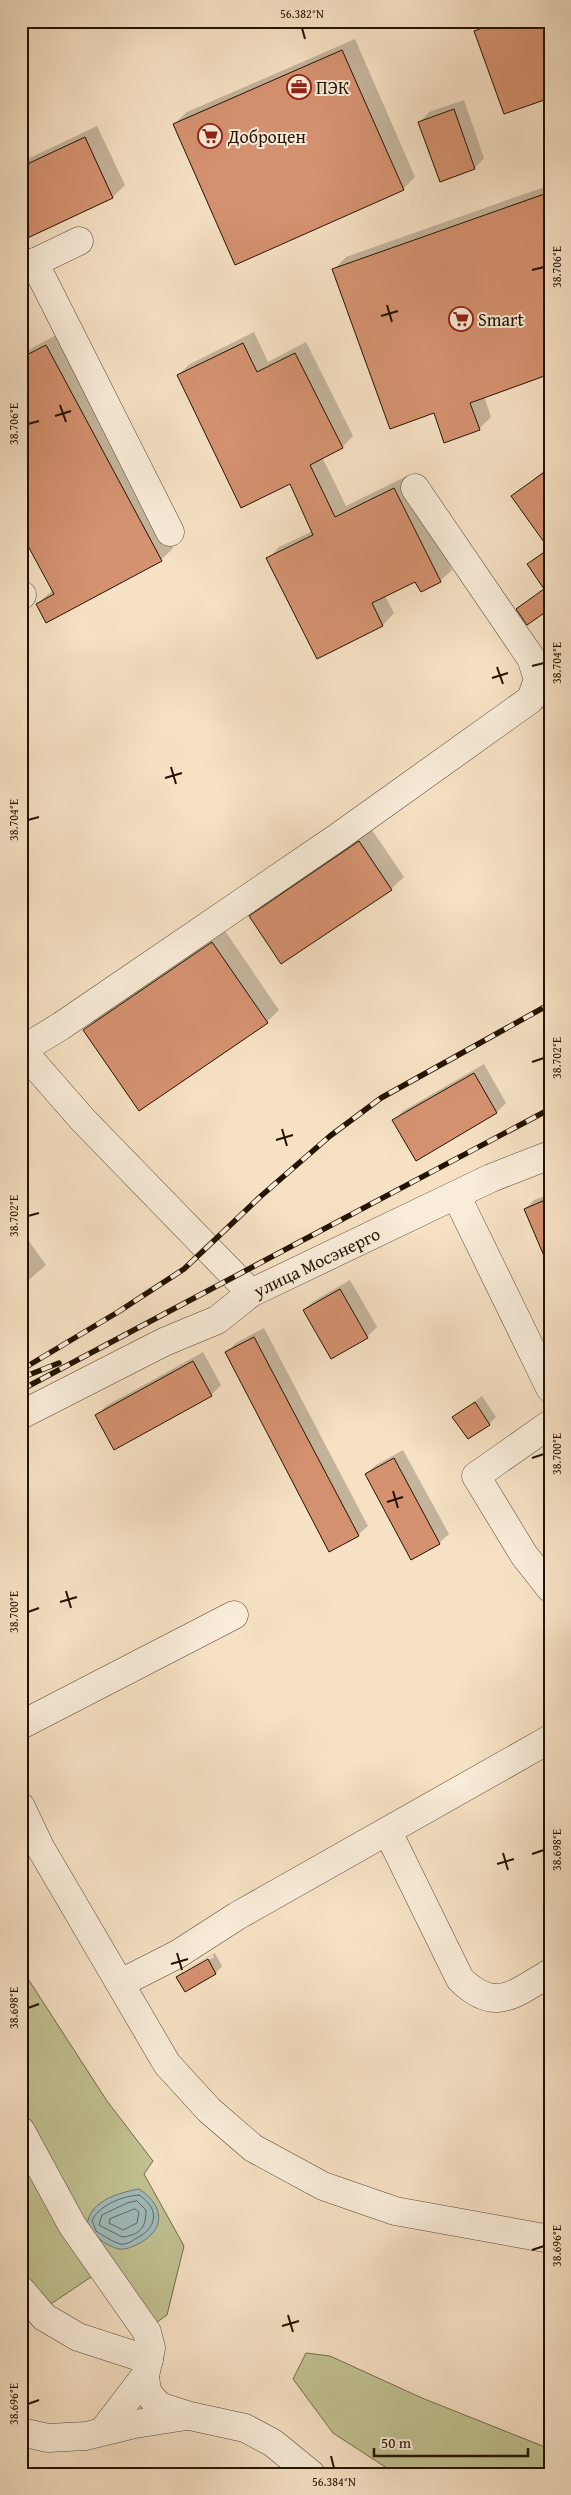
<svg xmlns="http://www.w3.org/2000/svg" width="571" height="2495" viewBox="0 0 571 2495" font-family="'Gentium Book Plus',serif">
<rect width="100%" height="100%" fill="#f6e1c4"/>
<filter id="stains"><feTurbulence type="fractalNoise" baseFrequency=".004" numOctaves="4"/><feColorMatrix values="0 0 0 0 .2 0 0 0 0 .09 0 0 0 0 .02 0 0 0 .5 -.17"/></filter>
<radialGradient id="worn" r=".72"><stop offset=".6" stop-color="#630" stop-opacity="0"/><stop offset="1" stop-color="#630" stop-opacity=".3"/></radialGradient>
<g fill="#c1c191" stroke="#726a48">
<path d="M21 1968 107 2101 153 2161 144 2174 184 2246 167 2315 153 2325 109 2265 21 2324Z"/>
<path d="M306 2353 330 2356 422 2398 550 2449V2474H396L333 2433 293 2379Z"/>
</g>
<path fill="#a0bbbc" stroke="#6e7871" d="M139 2189C165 2206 166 2230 138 2244 132 2247 125 2250 119 2249 107 2246 95 2237 87 2228 87 2202 117 2193 139 2189Z"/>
<g fill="#0003">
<path d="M486 21H550L475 32Z"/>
<path d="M355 39 415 177 403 189 174 124 187 112Z"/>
<path d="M464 100 484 158 475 168 420 122 429 112Z"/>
<path d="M97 126 125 185 113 197 21 240V162Z"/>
<path d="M550 185V373L484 396 491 417 479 429 434 411 334 269 346 257Z"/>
<path d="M254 332 268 362 306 342 353 436 342 447 322 457 346 506 405 477 452 570 440 581 416 580 385 596 394 613 383 625 317 657 268 559 279 547 313 531 291 483 178 375 190 364Z"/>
<path d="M58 334 173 548 161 560 37 604 53 590 21 530V354Z"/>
<path d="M550 466V608L518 609 545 587 529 564 549 547 513 496Z"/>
<path d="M372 830 404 877 391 889 251 917 263 904Z"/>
<path d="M225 931 279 1010 267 1022 85 1030 97 1018Z"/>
<path d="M484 1064 506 1103 497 1112 416 1159 394 1121 403 1111Z"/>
<path d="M550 1194V1240L525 1209 534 1200Z"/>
<path d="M21 1230 46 1265 25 1283 21 1278Z"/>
<path d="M350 1280 377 1327 367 1337 331 1357 304 1310 314 1301Z"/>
<path d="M264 1328 368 1526 358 1535 226 1353 236 1343Z"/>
<path d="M203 1352 221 1385 211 1395 97 1415 106 1406Z"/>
<path d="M482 1396 496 1417 489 1424 454 1417Z"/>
<path d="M403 1450 449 1534 439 1543 366 1474 376 1465Z"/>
<path d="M215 1953 222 1966 216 1973 185 1990 178 1977 183 1971V1974L214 1957 213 1955 183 1971Z"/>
</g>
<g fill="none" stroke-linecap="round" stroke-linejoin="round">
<g stroke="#62675e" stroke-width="1">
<path d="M139 2195C161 2209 157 2229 135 2239 131 2242 125 2245 120 2244 113 2242 102 2235 96 2231L92 2220C100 2205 122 2196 139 2195Z"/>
<path d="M137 2201 146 2210C146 2228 140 2235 122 2237L99 2225 102 2215 127 2203Z"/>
<path d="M135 2209 139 2212 137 2223 123 2230 109 2223 110 2219Z"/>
</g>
</g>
<g fill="#d59270" stroke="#241300">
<path d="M502 21H550V98L504 114 474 31Z"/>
<path d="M342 50 404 190 235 265 173 124Z"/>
<path d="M454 109 475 169 440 182 418 122Z"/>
<path d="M85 137 113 198 21 241V167Z"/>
<path d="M550 192V374L470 403 480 430 444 443 434 413 390 429 332 269Z"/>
<path d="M243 343 257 372 295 353 343 448 310 465 335 517 394 488 441 582 421 592 415 582 372 603 383 626 317 659 266 558 313 535 290 484 241 508 177 375Z"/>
<path d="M46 345 162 561 46 623 36 604 54 594 21 533V358Z"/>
<path d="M550 468V609L527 625 516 609 544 589 527 564 549 549 511 496Z"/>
<path d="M359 841 392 890 281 964 249 916Z"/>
<path d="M212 942 268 1023 139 1111 83 1030Z"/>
<path d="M474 1073 497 1113 416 1161 392 1120Z"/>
<path d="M550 1198V1270L524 1209Z"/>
<path d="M340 1289 368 1338 331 1359 303 1310Z"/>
<path d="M254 1337 359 1536 329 1552 225 1352Z"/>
<path d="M193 1361 212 1396 114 1450 95 1415Z"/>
<path d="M475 1402 490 1425 468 1439 452 1417Z"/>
<path d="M394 1458 440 1544 411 1560 365 1474Z"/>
<path d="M208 1959 216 1974 185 1992 176 1977Z"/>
</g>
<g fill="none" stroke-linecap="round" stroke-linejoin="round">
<defs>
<g id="minor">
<path d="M34 262 170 532"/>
<path d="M21 269 79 241"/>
<path d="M21 595H22"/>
<path d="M21 1049 83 1120 251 1293"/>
<path d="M22 1050 61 1026 338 837 531 699 538 679 531 658 415 488"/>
<path d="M456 1195 550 1388"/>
<path id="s1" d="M21 1415 164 1342 217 1320 251 1293 491 1178 550 1155"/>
<path d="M550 1424 476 1476 524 1555 550 1588"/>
<path d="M21 1725 234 1615"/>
<path d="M21 1807 40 1847 167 2064 209 2110 253 2148 323 2186 395 2211 550 2239"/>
<path d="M388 1832 460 1979C495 2014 514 1994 550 1973"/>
<path d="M121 1983 178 1954 237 1916 550 1739"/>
<path d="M21 2131 72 2225 147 2332 151 2348 145 2376 147 2392 159 2406 190 2416 245 2428 273 2443 311 2474"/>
<path d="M21 2290 44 2317 78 2337 149 2360"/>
<path d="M103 2431 145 2376"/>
<path d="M21 2432 48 2438 86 2436 135 2424 186 2416"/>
</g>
</defs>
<use href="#minor" stroke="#584631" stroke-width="29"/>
<use href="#minor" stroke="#f9ecd9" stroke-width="28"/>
<defs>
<g id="rail">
<path d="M21 1370 118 1312 184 1269 261 1196 330 1136 381 1098 550 1004"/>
<path d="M21 1378 59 1363"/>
<path d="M21 1390 550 1109"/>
</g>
</defs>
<use href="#rail" stroke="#241300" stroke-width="5.5"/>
<use href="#rail" stroke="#f9ecd9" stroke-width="4" stroke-dasharray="11" stroke-linecap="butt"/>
</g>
<path fill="none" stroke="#241300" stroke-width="2" d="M302 28 305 39M532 270 544 267M387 305 392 322M381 316 398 311M60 405 66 422M55 416 71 411M28 424 39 421M532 666 544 663M497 667 503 684M492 678 508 673M171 767 176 784M165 778 182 773M28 820 39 817M532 1062 544 1058M282 1129 287 1146M276 1140 293 1135M28 1216 39 1213M532 1458 544 1454M393 1491 398 1508M387 1502 403 1497M66 1591 71 1608M60 1602 77 1597M28 1612 39 1608M503 1853 508 1870M532 1854 544 1850M497 1864 514 1859M177 1953 182 1970M171 1964 188 1959M28 2008 39 2004M532 2250 544 2246M288 2315 293 2332M282 2326 299 2321M28 2404 39 2400M331 2456 334 2468"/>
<defs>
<symbol id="office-ring" viewBox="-11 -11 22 22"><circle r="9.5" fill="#f9ecd9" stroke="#8f2418" stroke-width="1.5"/><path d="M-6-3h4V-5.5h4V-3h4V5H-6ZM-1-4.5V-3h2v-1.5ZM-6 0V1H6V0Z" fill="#8f2418"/></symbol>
<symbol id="supermarket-ring" viewBox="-11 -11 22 22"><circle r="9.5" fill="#f9ecd9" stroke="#8f2418" stroke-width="1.5"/><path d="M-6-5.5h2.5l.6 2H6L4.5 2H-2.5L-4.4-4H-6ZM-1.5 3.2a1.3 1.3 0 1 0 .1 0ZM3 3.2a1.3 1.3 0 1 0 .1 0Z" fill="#8f2418"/></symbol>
</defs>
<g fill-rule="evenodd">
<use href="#office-ring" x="285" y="73" width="28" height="28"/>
<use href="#supermarket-ring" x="196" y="122" width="28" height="28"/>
<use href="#supermarket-ring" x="447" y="305" width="28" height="28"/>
</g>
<g text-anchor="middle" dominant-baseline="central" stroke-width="4" stroke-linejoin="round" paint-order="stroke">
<g font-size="18" fill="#241300" stroke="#f9ecd9" text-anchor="start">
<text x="316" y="87">ПЭК</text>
<text x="228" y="136">Доброцен</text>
<text x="478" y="319">Smart</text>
</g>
<g font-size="18" fill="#241300" stroke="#f9ecd9">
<text stroke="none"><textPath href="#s1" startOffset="334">улица Мосэнерго</textPath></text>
</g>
</g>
<rect width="571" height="2495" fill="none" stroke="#f6e1c4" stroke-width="55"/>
<path d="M374 2448v8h154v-8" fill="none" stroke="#241300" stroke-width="2.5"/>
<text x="381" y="2448" font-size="15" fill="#241300" stroke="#f9ecd9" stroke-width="4" paint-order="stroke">50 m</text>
<rect x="28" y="28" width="516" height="2440" fill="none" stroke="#241300" stroke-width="2"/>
<g font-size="12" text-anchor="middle" fill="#241300">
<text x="302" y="18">56.382°N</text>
<text transform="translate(557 267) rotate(-90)" y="4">38.706°E</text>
<text transform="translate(14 424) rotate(-90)" y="4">38.706°E</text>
<text transform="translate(557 663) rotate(-90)" y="4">38.704°E</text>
<text transform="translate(14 820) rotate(-90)" y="4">38.704°E</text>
<text transform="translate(557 1058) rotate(-90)" y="4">38.702°E</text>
<text transform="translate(14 1216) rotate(-90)" y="4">38.702°E</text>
<text transform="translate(557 1454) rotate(-90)" y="4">38.700°E</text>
<text transform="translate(14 1612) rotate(-90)" y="4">38.700°E</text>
<text transform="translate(557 1850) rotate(-90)" y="4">38.698°E</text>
<text transform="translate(14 2008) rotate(-90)" y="4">38.698°E</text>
<text transform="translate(557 2246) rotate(-90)" y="4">38.696°E</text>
<text transform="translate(14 2404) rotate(-90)" y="4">38.696°E</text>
<text x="334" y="2486">56.384°N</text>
</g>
<rect width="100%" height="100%" filter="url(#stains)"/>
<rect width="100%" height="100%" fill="url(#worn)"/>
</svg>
